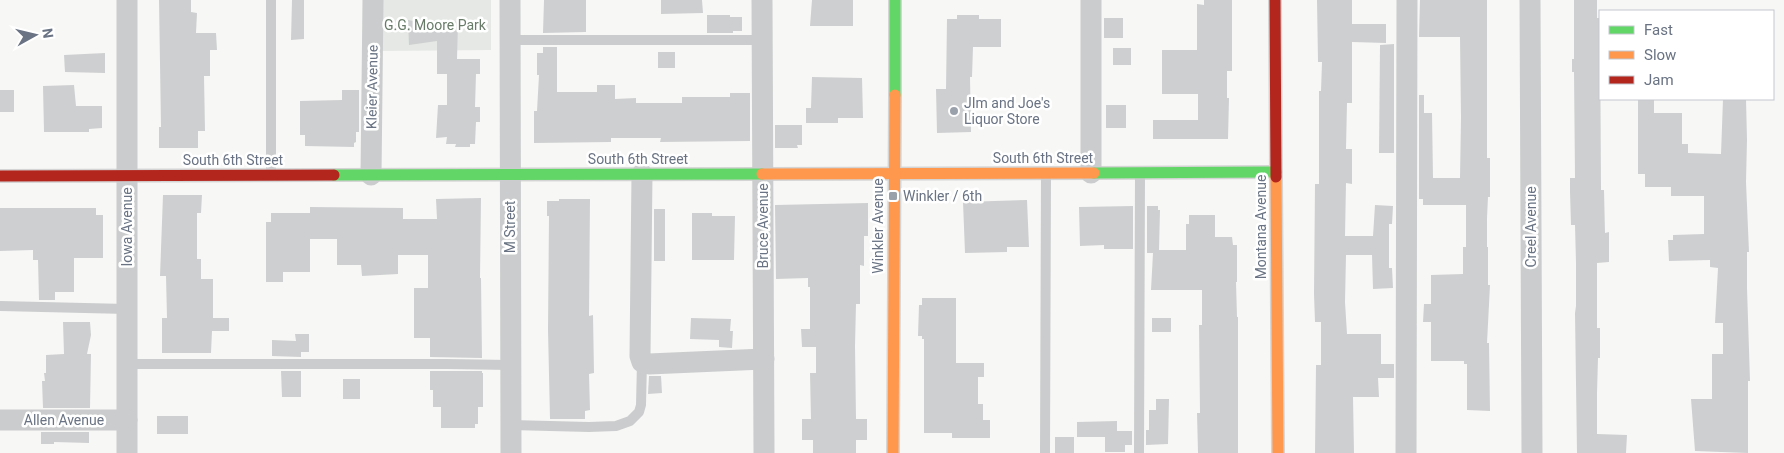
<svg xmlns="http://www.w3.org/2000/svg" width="1784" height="453" viewBox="0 0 1784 453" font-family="Roboto,sans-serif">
<rect width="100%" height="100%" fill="#f7f7f6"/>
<path fill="#e5e8e4" d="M378 0H491V50L379 51Z"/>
<g fill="#cecfd0">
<path d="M159 0H191V12L197 13 196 33H216L217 50H210V76H204L205 131H198V148H159V127H161Z"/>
<path d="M292 0H304V39L291 40Z"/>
<path d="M544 0H586V32L543 33Z"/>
<path d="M661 0H702L703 13 661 14Z"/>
<path d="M812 0H853V26H810Z"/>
<path d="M1204 0H1232V71H1227V98H1229L1228 139H1153V120H1198V94H1162V50H1197V4L1204 5Z"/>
<path d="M1317 0H1352V24H1386V43L1352 42V103H1347L1346 149H1352V184L1346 183 1345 236H1373L1375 205 1393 206 1392 224H1389V268H1392L1393 288 1373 289 1372 255H1346L1345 302 1347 334H1381V364H1394V378H1378L1379 397H1353L1354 453H1315L1316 365H1321V322H1315L1314 294 1315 184H1319V91H1321L1322 62H1318Z"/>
<path d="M1420 0H1487V158H1490V197H1488L1487 218V247H1488V285H1490L1487 343H1489L1490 411 1467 410V364H1464V361H1431V322H1423L1424 304H1431V275L1463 274V247H1466V205H1423V199H1419V95H1424V113H1432L1433 178H1460L1461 118 1460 37H1419Z"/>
<path d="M1574 0H1597V18H1600L1601 190H1604L1605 233 1609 232V262L1597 263V328H1600V358H1598L1597 393V434L1627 435 1626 453H1577L1575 313 1576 306V263L1575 225H1571L1570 192V178H1575L1574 72H1572V59H1574Z"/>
<path d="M707 15H730V17H742V31H733V33H707Z"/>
<path d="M957 15H979V19H1001V47H973L972 77H970L971 132 937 133 936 89H946L947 19H957Z"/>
<rect x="1104" y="18" width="19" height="20"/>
<path d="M408 20 418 22 444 20 458 22 457 59H480V74H476L475 107H480V122H476L475 144H470V147H455L456 144H446L447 137 436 138 438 105H447V74H437V41L409 45Z"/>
<path d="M1394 44V153H1379L1380 45Z"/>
<path d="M543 47H557V92H597V85H615V99L636 98V103H682V97H730V93H750V141L660 142 661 138H611V142L534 143V111H537L539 75H537V53H543Z"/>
<rect x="1113" y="48" width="18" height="17"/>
<rect x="658" y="52" width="17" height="16"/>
<path d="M105 53V73L65 72 64 55Z"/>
<path d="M812 77 862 78 863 118H838V123H806V108H811Z"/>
<path d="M74 85 76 106H102V128L89 129V132H44L43 86Z"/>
<rect x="0" y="90" width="14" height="22"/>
<path d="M342 90H359V132H356V142L354 143V147L305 146V135H300V101L342 100Z"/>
<path d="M1638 99H1654V113H1682V144H1688V153L1721 154 1723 99H1746L1747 140 1746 182 1749 252H1747V288L1750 381H1748V453L1695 451 1691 399H1712V354H1723V323H1715L1718 268 1710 267V260L1669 261 1668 240H1673V235L1704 234V196H1671V187H1645V174H1638Z"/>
<rect x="1106" y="105" width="20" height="23"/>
<path d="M775 125H802V145H797L798 148H775Z"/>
<path d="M163 195H202L201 213H197V259H201V279H213V318H229V331H212L211 353H162V318H167L166 276H160Z"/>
<path d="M481 198 480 278H481L482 358 430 357V338H414V288H428V255H398V274L362 276 361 265H337V239H310V272H283V282H266V222H271V213H310V207L403 208V219H437L436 199Z"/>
<path d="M559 199H590L589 316 593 315 594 373 589 374 590 410 585 411V419H550L548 330 549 216H547V201H559Z"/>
<path d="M1027 200 1029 247H1007V252L965 253 963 202Z"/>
<path d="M868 203V236H864V266L860 265V304H856L855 346 856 419H867V440H856V453H813V440H802V419H811L810 373H816V347H802L801 329H810V287H808V278L776 279 775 205Z"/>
<path d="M1133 206V249H1104V245L1080 246 1079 207Z"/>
<path d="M1147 206H1158V210H1160L1159 250H1186V224H1189V215H1215V237H1232L1233 245H1237V282H1236L1237 317H1238V453H1198L1197 413H1200L1199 325H1202V290H1151L1153 253H1147Z"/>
<path d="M0 208H96V215H103V258H74V292H55V300H39L38 260H33V250L0 251Z"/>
<rect x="654" y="209" width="11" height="52"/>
<path d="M692 213H712V216H735L734 260H692Z"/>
<path d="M922 298H956V363H984V377H978V404H983V420H990V438H952V433H924V339H922V336H918L919 305H922Z"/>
<path d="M691 318 731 319 730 331H733L732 348 719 347V340L690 339Z"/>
<rect x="1152" y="318" width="19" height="14"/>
<path d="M63 322H90L91 335 87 354H91L90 408H43L42 381H45L44 373H46V355L64 354Z"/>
<path d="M295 334H309V352H301V357L272 356V340L296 341Z"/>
<path d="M281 371H301V397H282Z"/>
<path d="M430 371H482V373H483V407H478V424H475V428H441V407H433V390H430Z"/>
<path d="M649 376H661L662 393 648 394Z"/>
<rect x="343" y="379" width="17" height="20"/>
<path d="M1156 399H1169L1168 444 1146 445V430H1149V410H1156Z"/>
<rect x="157" y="416" width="31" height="18"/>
<path d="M1117 421V431H1132V445H1125V452H1105V437H1077V422Z"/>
<path d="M41 432H89V443L54 442V444H41Z"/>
<rect x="1055" y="437" width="19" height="16"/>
</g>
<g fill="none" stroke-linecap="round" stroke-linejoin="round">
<defs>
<g id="fast">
<path d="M895 95V0"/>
<path d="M1094 173 1276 172"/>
<path d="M334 175 762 174"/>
</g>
<g id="slow">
<path d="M762 174 1094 173"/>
<path d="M1276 177 1278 453"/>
<path d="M893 453 895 95"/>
</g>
<g id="jam">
<path d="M1275 0 1276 177"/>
<path d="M0 176 334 175"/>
</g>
</defs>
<use href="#fast" stroke="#d4d4d4" stroke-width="14"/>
<use href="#slow" stroke="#d4d4d4" stroke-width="14"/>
<use href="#jam" stroke="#d4d4d4" stroke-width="14"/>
<g stroke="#cbcccd" stroke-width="10">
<path d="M271 0V174"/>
<path d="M510 40H761"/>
<path d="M0 306 127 309"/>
<path d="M127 364H447L511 365"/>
<path d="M511 425 589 427 616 426 630 421 639 412 641 405 642 362"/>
<path d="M1045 453 1046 174"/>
<path d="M1139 453 1140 174"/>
</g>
<g stroke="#cbcccd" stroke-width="21">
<path d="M127 0V453"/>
<path d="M510 0 511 453"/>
<path d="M762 0 764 453"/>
<path d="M1530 0 1532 453"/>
<path d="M1091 173V0"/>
<path d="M642 174 640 356 642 362 649 364 764 359"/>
<path d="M371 175 373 0"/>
<path d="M0 420H127"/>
<path d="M1406 453 1407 0"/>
</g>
<use href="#fast" stroke="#63d668" stroke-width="11"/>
<use href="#slow" stroke="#ff974d" stroke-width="11"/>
<use href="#jam" stroke="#b3261e" stroke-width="11"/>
</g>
<g fill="#9ba1ab" stroke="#fff" stroke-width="2">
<circle cx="954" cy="111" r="5"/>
<rect x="888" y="191" width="10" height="10" rx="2.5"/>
</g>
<g text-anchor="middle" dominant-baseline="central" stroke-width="5" stroke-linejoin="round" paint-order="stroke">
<g font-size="14" fill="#687b68" stroke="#fff">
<text x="435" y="25">G.G. Moore Park</text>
</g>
<g font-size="14" fill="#697383" stroke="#fff">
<text transform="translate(372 87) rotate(-89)">Kleier Avenue</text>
<text x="1043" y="158">South 6th Street</text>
<text x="638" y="159">South 6th Street</text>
<text x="233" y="160">South 6th Street</text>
<text transform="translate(763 226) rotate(-90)">Bruce Avenue</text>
<text transform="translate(878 226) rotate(-90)">Winkler Avenue</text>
<text transform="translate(127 227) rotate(-90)">Iowa Avenue</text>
<text transform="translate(510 227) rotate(-90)">M Street</text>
<text transform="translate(1261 227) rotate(-90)">Montana Avenue</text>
<text transform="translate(1531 227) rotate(-90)">Creel Avenue</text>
<text x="64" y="420">Allen Avenue</text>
</g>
<g font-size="14" fill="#697383" stroke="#fff" text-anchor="start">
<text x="964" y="103">JIm and Joe's<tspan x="964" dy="16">Liquor Store</tspan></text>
<text x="903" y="196">Winkler / 6th</text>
</g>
</g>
<rect x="1599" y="10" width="175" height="90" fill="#ffffff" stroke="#c3c7cd"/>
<rect x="1609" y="26" width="25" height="8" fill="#63d668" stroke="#c3c7cd"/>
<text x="1644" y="35" font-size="15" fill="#697383">Fast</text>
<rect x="1609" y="51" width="25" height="8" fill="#ff974d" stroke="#c3c7cd"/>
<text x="1644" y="60" font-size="15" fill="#697383">Slow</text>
<rect x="1609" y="76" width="25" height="8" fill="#b3261e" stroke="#c3c7cd"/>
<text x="1644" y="85" font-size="15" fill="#697383">Jam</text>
<g transform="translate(35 35) rotate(82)" stroke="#ffffff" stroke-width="4" paint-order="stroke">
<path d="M0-4L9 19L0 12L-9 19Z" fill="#697383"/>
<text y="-8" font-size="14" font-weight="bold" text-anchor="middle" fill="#697383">N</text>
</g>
</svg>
